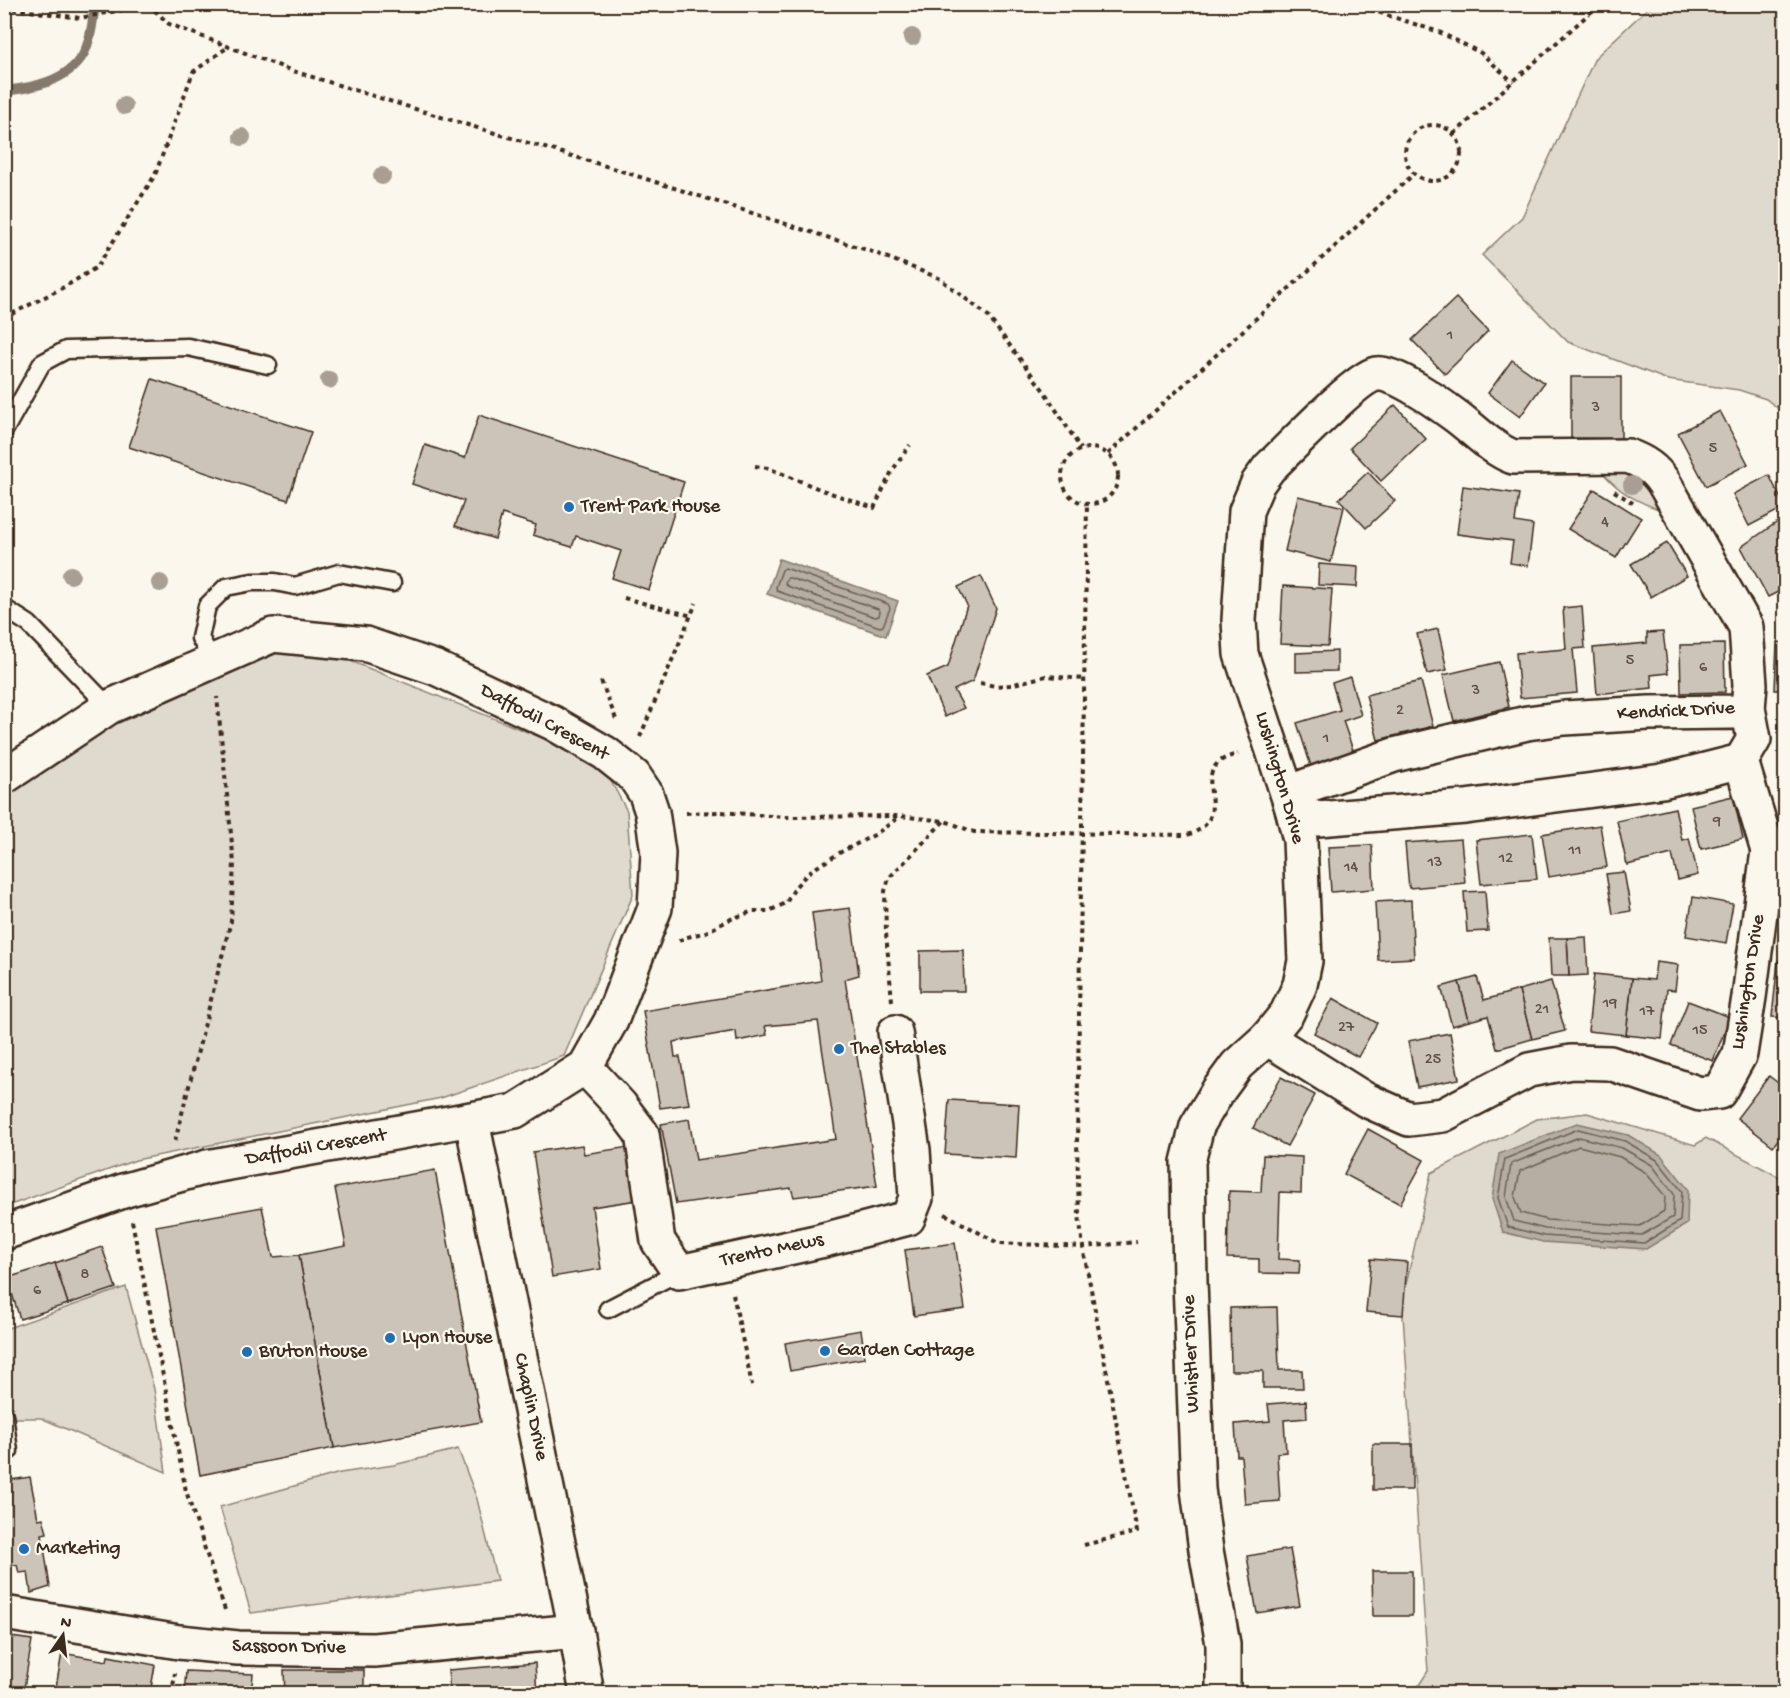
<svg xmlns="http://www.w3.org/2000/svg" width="1790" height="1698" viewBox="0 0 1790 1698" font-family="'Gochi Hand',sans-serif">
<rect width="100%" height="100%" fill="#fbf7ec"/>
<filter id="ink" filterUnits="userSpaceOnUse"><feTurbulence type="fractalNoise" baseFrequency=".0167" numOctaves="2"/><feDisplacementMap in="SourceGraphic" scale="12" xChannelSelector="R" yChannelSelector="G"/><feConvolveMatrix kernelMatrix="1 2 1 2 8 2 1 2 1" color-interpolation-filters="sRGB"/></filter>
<g filter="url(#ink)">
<g fill="#dfd9ce" stroke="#8d8276" stroke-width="1.5">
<path d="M1652 4 1785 5V414L1766 399 1739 390 1668 380 1568 342 1482 255 1522 217 1595 58Z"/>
<path d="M1627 473C1644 479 1651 495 1661 510 1638 502 1620 493 1604 474Z"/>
<path d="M261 647 328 652 600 761 627 811 633 895 564 1056 441 1098 136 1160 5 1207V791L138 703Z"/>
<path d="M1587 1113 1695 1145 1706 1138 1785 1180V1693H1414L1428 1671 1402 1302 1431 1173 1537 1119Z"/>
<path d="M126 1287 154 1389 166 1472 41 1418H5L4 1375 9 1373 5 1354V1329Z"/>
<path d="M458 1449 477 1499 497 1581 251 1613 220 1507 340 1473 394 1465Z"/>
</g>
<g fill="#b6aea2" stroke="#85796d" stroke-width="1.5">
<path d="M779 559 898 601 886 636 767 594Z"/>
<path d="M1577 1123 1628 1135 1661 1155 1688 1189 1687 1224 1646 1249 1543 1242 1503 1232 1492 1199 1499 1154Z"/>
</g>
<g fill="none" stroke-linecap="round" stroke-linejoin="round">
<g stroke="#6c5f53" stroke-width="1.5">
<path d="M785 568 888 604 890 608 883 626 880 627 777 591 776 587 782 570Z"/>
<path d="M787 578H790L878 609 880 611 879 616 875 617 787 586 785 583Z"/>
<path d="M1578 1129 1625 1141 1657 1160 1682 1191 1680 1221 1644 1243 1544 1236 1508 1227 1498 1198 1505 1159Z"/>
<path d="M1579 1137 1622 1148 1652 1165 1674 1194 1673 1217 1642 1235 1545 1229 1514 1221 1506 1197 1511 1164Z"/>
<path d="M1579 1146 1620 1157 1646 1173 1665 1196 1664 1211 1640 1226 1547 1220 1521 1213 1515 1197 1520 1171Z"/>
</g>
<path stroke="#85796d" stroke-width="10" d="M4 91C33 88 67 81 83 55 91 40 93 20 95 4"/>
</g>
<g fill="#ccc4b9" stroke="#3b2a1e" stroke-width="1.5">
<path d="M1456 298 1488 331 1445 374 1412 340Z"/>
<path d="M1512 360 1544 383 1520 417 1488 393Z"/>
<path d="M1571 377H1621V439L1571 438Z"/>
<path d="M152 379 311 432 288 500 129 447Z"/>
<path d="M1395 405 1426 439 1381 481 1350 448Z"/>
<path d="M1720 411 1748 464 1706 486 1678 433Z"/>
<path d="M479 415 684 482 649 590 612 578 621 551 576 536 572 547 533 535 536 525 502 514 495 539 455 526 464 501 412 484 425 445 465 458Z"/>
<path d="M1368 472 1395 501 1366 528 1339 499Z"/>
<path d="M1769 475 1785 507 1749 526 1733 494Z"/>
<path d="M1463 486 1519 494 1515 522 1533 525 1528 566 1510 563 1513 541 1457 534Z"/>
<path d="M1594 489 1641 518 1616 558 1568 529Z"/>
<path d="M1298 496 1344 507 1331 562 1285 551Z"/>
<path d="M1779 521 1786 532V588L1768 597 1741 547Z"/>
<path d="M1667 543 1687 576 1651 597 1631 564Z"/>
<path d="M1319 564 1358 567 1357 587 1318 585Z"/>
<path d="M981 576 996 608 973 681 954 690 964 708 945 717 927 676 948 667 967 605 958 587Z"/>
<path d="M1283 586 1332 589 1328 646 1280 644Z"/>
<path d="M1582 606 1585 648 1573 649 1577 693 1520 698 1516 653 1566 649 1563 608Z"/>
<path d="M1438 629 1447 670 1427 674 1417 634Z"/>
<path d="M1663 632 1668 673 1651 675 1652 688 1597 694 1593 648 1647 643V633Z"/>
<path d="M1777 642 1786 643V690H1775Z"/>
<path d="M1724 644 1725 692 1681 693 1680 645Z"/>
<path d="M1337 651V671L1296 672V653Z"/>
<path d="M1499 662 1509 707 1454 721 1443 675Z"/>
<path d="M1350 677 1361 715 1343 721 1355 756 1312 769 1297 723 1340 710 1332 683Z"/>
<path d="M1421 681 1433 726 1378 740 1366 695Z"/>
<path d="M1733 796 1743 839 1701 849 1691 806Z"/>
<path d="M1675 808 1682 840 1689 838 1698 875 1678 880 1672 854 1627 865 1617 821Z"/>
<path d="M1600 825 1607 867 1549 877 1542 834Z"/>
<path d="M1532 834 1537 879 1481 884 1476 840Z"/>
<path d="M1461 839 1465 883 1409 888 1405 843Z"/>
<path d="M1372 845 1374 889 1331 892 1328 847Z"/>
<path d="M1624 872 1631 911 1613 914 1606 874Z"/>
<path d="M1485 891 1488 931 1467 932 1464 892Z"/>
<path d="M1693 897 1733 904 1726 943 1686 936Z"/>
<path d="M1411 900 1414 958 1378 960 1375 902Z"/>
<path d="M850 908 859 975 845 979 877 1186 794 1197 791 1188 676 1204 661 1124 689 1119 696 1160 836 1139 818 1021 765 1026 767 1035 737 1041 736 1031 673 1042 675 1057H680L689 1104 660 1108 643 1011 821 981 812 913Z"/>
<path d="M1586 937 1588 975 1569 976 1567 938Z"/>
<path d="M1549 938H1567L1569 976H1551Z"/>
<path d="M963 950 964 991H920V951Z"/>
<path d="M1778 961 1786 962V1018L1772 1017Z"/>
<path d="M1656 962 1678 965 1675 990 1667 989 1662 1039 1626 1035 1632 978 1654 980Z"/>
<path d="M1594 974 1632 978 1626 1035 1588 1031Z"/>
<path d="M1477 977 1484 1000 1519 990 1532 1039 1497 1049 1488 1016 1469 1021 1459 982Z"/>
<path d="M1551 981 1565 1031 1532 1039 1519 990Z"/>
<path d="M1459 982 1469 1021 1452 1026 1441 987Z"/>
<path d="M1333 998 1377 1023 1358 1057 1314 1033Z"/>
<path d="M1688 1001 1730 1017 1713 1061 1671 1045Z"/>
<path d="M1450 1033 1459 1079 1417 1087 1408 1041Z"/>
<path d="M1769 1076 1786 1089V1130L1773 1146 1737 1118Z"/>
<path d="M1281 1077 1315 1095 1287 1146 1253 1128Z"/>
<path d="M949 1100 1019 1104 1016 1158 945 1154Z"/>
<path d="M1368 1129 1424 1160 1400 1204 1344 1174Z"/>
<path d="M582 1145 584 1154 629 1147 637 1200 592 1207 601 1269 552 1277 533 1152Z"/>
<path d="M1263 1155 1302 1157 1301 1193 1280 1192 1278 1259 1300 1260 1299 1274 1259 1273V1259L1227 1258 1229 1191 1261 1192Z"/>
<path d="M435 1170 481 1422 334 1448 299 1255 346 1246 335 1188Z"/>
<path d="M262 1207 273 1257 299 1255 334 1448 200 1475 156 1226Z"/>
<path d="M955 1243 965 1309 914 1316 905 1250Z"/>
<path d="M102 1247 116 1288 68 1304 55 1263Z"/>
<path d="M1371 1259 1407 1262 1403 1315 1366 1312Z"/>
<path d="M55 1263 68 1304 20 1319 7 1278Z"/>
<path d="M1277 1307 1279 1370H1302L1303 1388H1263V1371H1231L1230 1308Z"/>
<path d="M861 1330 865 1358 790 1371 785 1343Z"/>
<path d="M1306 1401 1307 1418 1284 1420 1286 1452 1277 1453 1280 1501 1245 1504 1241 1456H1237L1235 1424 1270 1421 1268 1404Z"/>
<rect x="1373" y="1444" width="39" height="46"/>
<path d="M30 1477 38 1519 43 1518 47 1533 42 1534 50 1587 31 1593 28 1572 19 1573 17 1565 4 1566V1481Z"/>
<path d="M1290 1549 1300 1606 1257 1613 1247 1556Z"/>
<path d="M1372 1571H1412V1616H1373Z"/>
<path d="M4 1636 32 1640 23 1694 4 1693Z"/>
<path d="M62 1653 107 1661 108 1656 155 1665 150 1694 55 1693Z"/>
<path d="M535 1663 537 1694H450L448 1670Z"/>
<path d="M284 1670H364V1694H285Z"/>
<path d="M186 1671 253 1674 251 1694H184Z"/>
<path d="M151 1687 169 1690 168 1694H150Z"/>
<path d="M30 1688 60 1694H29Z"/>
</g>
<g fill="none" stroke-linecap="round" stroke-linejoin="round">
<defs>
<g id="lane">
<path d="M4 431 42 363 66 350 188 347 268 365"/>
<path d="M4 608 29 624 109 707"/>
<path d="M213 661 200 638 207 606 226 587 252 582H275L295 586 339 573 392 583"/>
<path d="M608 1309 679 1272"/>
<path d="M4 1415 9 1451"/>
</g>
<g id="street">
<path d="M1748 708 1754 739 1741 761 1662 781 1465 807 1318 819 1292 808 1306 786 1394 755 1527 723 1565 718 1649 713 1734 712Z"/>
<path d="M4 777 109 707 273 635 365 644 436 668 553 723 605 753 634 776 646 794 652 812 658 853 655 908 611 1021 585 1067 515 1111 207 1167 126 1190 4 1233"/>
<path d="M1267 1038 1366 1100 1409 1119 1443 1115 1529 1070 1571 1062 1610 1063 1700 1094 1719 1092 1740 1054 1749 997 1768 851 1741 761"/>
<path d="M585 1067 620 1105 642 1134 658 1241 679 1272 820 1241 908 1218 916 1198 913 1150 895 1032"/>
<path d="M472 1121 576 1631 587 1694"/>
<path d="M4 1613 179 1642 238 1648 374 1650 576 1631"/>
<path d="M1223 1694V1644L1206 1550 1198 1489 1190 1281 1188 1162 1197 1126 1218 1091 1237 1065 1267 1038 1287 1013 1300 985 1305 961 1300 840 1292 808 1241 654 1239 620 1246 511 1258 483 1269 468C1288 450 1356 378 1376 374 1394 371 1438 403 1453 414 1473 428 1490 448 1513 457L1628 456C1644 462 1654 468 1664 483L1746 627 1750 685 1748 708"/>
</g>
</defs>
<use href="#lane" stroke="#3b2a1e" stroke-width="21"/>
<use href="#street" stroke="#3b2a1e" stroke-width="38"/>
<g stroke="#3b2a1e" stroke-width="4" stroke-dasharray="4.5 4.5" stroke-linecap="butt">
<path d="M148 4 169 24 290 70 441 117 609 167 870 251 939 278 987 315 1044 391 1081 449"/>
<path d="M1353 4 1439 32 1481 53 1513 82"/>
<path d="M4 6 8 8 80 18 148 5"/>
<circle cx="1433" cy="153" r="28"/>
<path d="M1454 134 1600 4"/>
<path d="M4 318 66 286 97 267 155 175 193 72 228 47"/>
<circle cx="1090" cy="476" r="28"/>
<path d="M1108 454 1414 174"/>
<path d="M755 466 768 468 822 490 874 508 892 471 910 445"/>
<path d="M1614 491 1636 505"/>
<path d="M624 598 692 616"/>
<path d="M601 681 616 719"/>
<path d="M980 683 995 686 1010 685 1046 676 1084 679"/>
<path d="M640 737 696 603"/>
<path d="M686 813 721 812 784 817 900 816 945 821 974 832 1187 835C1233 821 1197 784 1217 764 1222 758 1231 756 1238 754"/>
<path d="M679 941 684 938 706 932 731 919 753 911H769L786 903 796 886 809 872 841 852 876 834 899 817"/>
<path d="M892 1001 886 933 885 891 889 878 944 821"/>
<path d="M175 1141 231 921 234 863 217 697"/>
<path d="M945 1214 998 1243 1083 1247 1137 1242"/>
<path d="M132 1221 186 1491 226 1613"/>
<path d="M733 1294 752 1385"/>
<path d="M1084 1545 1137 1532 1083 1247 1079 1215 1077 1142 1087 504"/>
<path d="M172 1694 175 1673"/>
</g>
<use href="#lane" stroke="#fbf7ec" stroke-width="16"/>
<use href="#street" stroke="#fbf7ec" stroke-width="33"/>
</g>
<g fill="#a89e93">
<circle cx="912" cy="37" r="9"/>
<circle cx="124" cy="106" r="9"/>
<circle cx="242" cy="137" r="9"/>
<circle cx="382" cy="176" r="9"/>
<circle cx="329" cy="380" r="9"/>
<circle cx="1632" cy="485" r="9"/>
<circle cx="71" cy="575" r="9"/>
<circle cx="160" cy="583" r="9"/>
</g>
</g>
<g fill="#1f6fb2" stroke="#fbf7ec" stroke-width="2">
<circle cx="569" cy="507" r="6"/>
<circle cx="839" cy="1049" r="6"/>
<circle cx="390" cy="1338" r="6"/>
<circle cx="825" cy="1351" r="6"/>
<circle cx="247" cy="1352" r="6"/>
<circle cx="24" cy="1549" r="6"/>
</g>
<g text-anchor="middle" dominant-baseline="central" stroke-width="4.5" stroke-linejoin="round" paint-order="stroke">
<g font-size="16" fill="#5f5045">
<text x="1450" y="336">1</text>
<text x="1596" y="408">3</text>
<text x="1713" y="449">5</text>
<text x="1605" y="523">4</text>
<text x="1630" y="661">5</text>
<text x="1703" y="668">6</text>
<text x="1476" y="691">3</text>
<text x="1400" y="711">2</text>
<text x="1326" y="739">1</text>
<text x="1717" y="822">9</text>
<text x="1575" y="851">11</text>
<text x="1506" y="859">12</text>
<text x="1435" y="863">13</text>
<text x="1351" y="868">14</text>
<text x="1610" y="1004">19</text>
<text x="1542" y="1010">21</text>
<text x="1647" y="1012">17</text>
<text x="1346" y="1028">27</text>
<text x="1700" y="1031">15</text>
<text x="1433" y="1060">25</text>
<text x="85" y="1275">8</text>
<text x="37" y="1291">6</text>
</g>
<g font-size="20" fill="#3b2a1e" stroke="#fbf7ec" text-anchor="start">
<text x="581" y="507">Trent Park House</text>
<text x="851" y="1049">The Stables</text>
<text x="402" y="1338">Lyon House</text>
<text x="837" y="1351">Garden Cottage</text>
<text x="259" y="1352">Bruton House</text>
<text x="36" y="1549">Marketing</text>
</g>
<g font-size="20" fill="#3b2a1e" stroke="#fbf7ec">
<text transform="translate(1676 712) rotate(-3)">Kendrick Drive</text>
<text transform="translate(544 723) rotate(28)">Daffodil Crescent</text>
<text transform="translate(1279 778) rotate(74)">Lushington Drive</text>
<text transform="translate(1749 982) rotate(-81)">Lushington Drive</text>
<text transform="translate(316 1148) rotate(-10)">Daffodil Crescent</text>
<text transform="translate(772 1251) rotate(-12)">Trento Mews</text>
<text transform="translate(1192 1354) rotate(-92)">Whistler Drive</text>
<text transform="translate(530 1407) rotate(78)">Chaplin Drive</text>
<text transform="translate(289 1648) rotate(1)">Sassoon Drive</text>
</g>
</g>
<rect width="1790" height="1698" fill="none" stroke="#fbf7ec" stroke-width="24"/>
<rect x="12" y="12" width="1766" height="1674" fill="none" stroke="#3b2a1e" stroke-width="2" filter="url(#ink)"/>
<g transform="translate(63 1635) rotate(14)" stroke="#fbf7ec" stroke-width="4.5" paint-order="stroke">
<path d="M0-4.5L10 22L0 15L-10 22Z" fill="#3b2a1e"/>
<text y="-9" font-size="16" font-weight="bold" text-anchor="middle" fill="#3b2a1e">N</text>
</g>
</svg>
